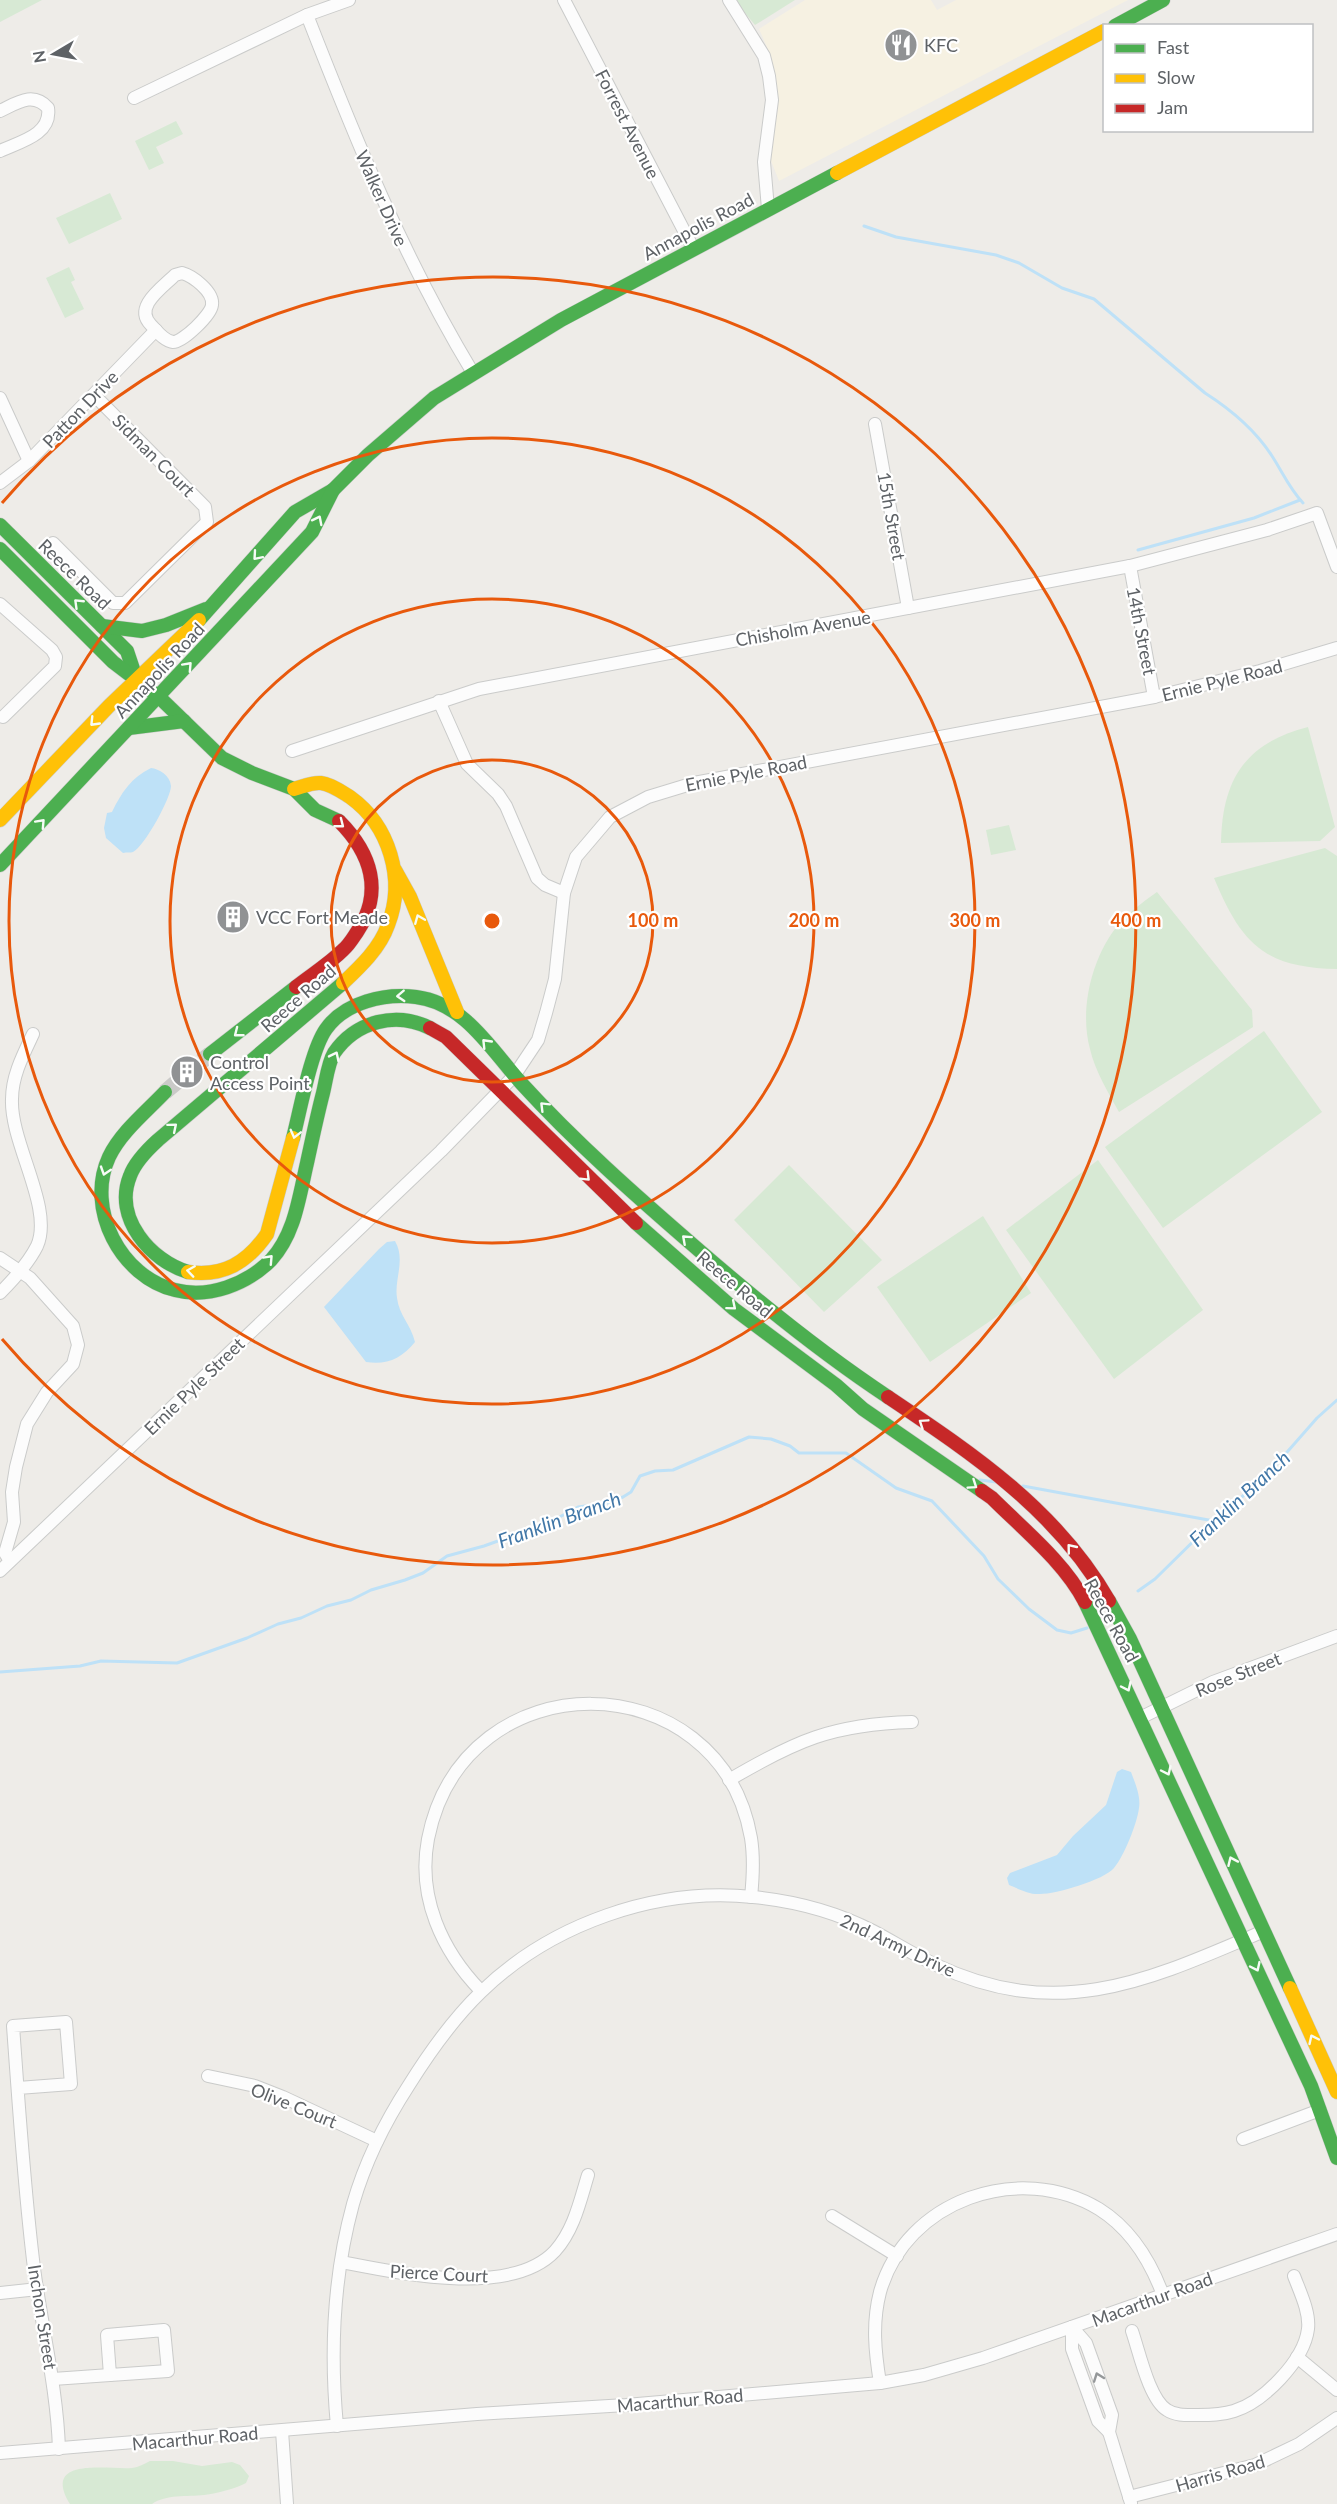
<svg xmlns="http://www.w3.org/2000/svg" width="1337" height="2504" viewBox="0 0 1337 2504" font-family="Lato,sans-serif">
<rect width="100%" height="100%" fill="#eeece8"/>
<path fill="#f6f1e2" d="M805 0H931L937 10 956 0H1128L779 181 769 156 775 83 770 54 759 29Z"/>
<g fill="#d7e9d4">
<path d="M0 0H42L0 22Z"/>
<path d="M734 0H795L755 25Z"/>
<path d="M176 121 183 134 156 147 164 163 149 170 135 141Z"/>
<path d="M110 193 122 219 69 244 56 218Z"/>
<path d="M69 267 75 280 71 282 84 309 65 318 46 278Z"/>
<path d="M1308 727 1335 827 1320 841 1221 843C1222 780 1245 743 1308 727Z"/>
<path d="M1009 825 1016 850 991 855 986 830Z"/>
<path d="M1325 848 1337 856V969C1264 968 1241 943 1214 878Z"/>
<path d="M1157 892 1252 1010 1253 1027 1119 1112C1108 1092 1095 1071 1090 1049 1079 1009 1092 957 1118 925 1129 912 1143 902 1157 892Z"/>
<path d="M1264 1031 1322 1112 1163 1228 1105 1147Z"/>
<path d="M1098 1160 1203 1310 1114 1379 1006 1230Z"/>
<path d="M789 1165 882 1260 824 1312 734 1220Z"/>
<path d="M983 1216 1031 1293 930 1362 877 1287Z"/>
<path d="M150 2461H173L202 2466 232 2462 240 2465 249 2476 246 2483C234 2489 218 2493 204 2495 187 2497 166 2494 152 2504H70C41 2456 108 2470 132 2468 139 2467 144 2464 150 2461Z"/>
</g>
<g fill="#bee1f7">
<path d="M151 768C159 769 170 775 171 786 171 798 144 847 133 852 130 853 127 852 123 853L106 838 104 828 107 813 112 812C121 793 132 777 151 768Z"/>
<path d="M395 1241C406 1260 394 1279 397 1298 399 1315 411 1325 415 1342 401 1359 387 1365 366 1362L324 1307 379 1249 387 1242Z"/>
<path d="M1122 1769 1131 1772C1135 1783 1141 1796 1139 1808 1137 1824 1124 1856 1114 1868 1104 1880 1056 1894 1040 1894 1030 1895 1019 1889 1009 1885L1007 1878 1010 1873 1057 1855 1073 1836 1106 1805 1117 1772Z"/>
</g>
<g fill="none" stroke-linecap="round" stroke-linejoin="round">
<g stroke="#bee1f7" stroke-width="3">
<path d="M864 226 896 237 996 255 1019 263 1062 288 1094 299 1205 393C1230 409 1256 431 1272 456 1283 473 1289 488 1303 503"/>
<path d="M1138 550 1254 518 1300 500"/>
<path d="M980 1480 996 1482"/>
<path d="M1023 1486 1214 1521"/>
<path d="M1138 1591 1155 1579 1214 1521 1266 1476 1317 1418 1337 1400"/>
<path d="M0 1672 80 1666 101 1661 177 1663 247 1638 278 1624 301 1618 327 1606 351 1600 371 1590 405 1580 423 1573 447 1556 484 1546 517 1534 528 1533 544 1521 554 1520 578 1507 607 1503 623 1497 631 1492 640 1476 655 1471 673 1470 749 1437 771 1439 790 1446 799 1453H846L896 1488 932 1501 984 1556 998 1579 1029 1609 1057 1630 1071 1633 1087 1628"/>
</g>
<path stroke="#cacac8" stroke-width="16" stroke-dasharray="16 8" stroke-linecap="butt" d="M165 1092 210 1054"/>
<defs>
<g id="street">
<path d="M564 0 693 248"/>
<path d="M729 0 764 56 769 76 772 100 764 162 768 209"/>
<path d="M307 15C355 138 404 259 473 373"/>
<path d="M134 98 307 15 349 0"/>
<path d="M0 111C17 103 33 91 48 108 52 135 19 142 0 151"/>
<path d="M182 273C193 276 214 292 212 305 211 315 183 342 173 342 164 341 157 331 151 325 133 307 162 288 175 275Z"/>
<path d="M0 398 29 461"/>
<path d="M875 424 908 608"/>
<path d="M0 483 29 461 156 330"/>
<path d="M53 543 113 603H125L207 522 205 507 94 395"/>
<path d="M1130 566 1154 697"/>
<path d="M0 604 52 650 56 657 55 666 3 717"/>
<path d="M439 701 467 764 498 794 506 806 537 878 545 885 564 893"/>
<path d="M292 751 479 689 1130 566 1267 530 1317 513 1337 567"/>
<path d="M0 1258 30 1278 73 1326 78 1345 73 1364 47 1392 27 1424 16 1467 12 1492 14 1522 5 1553 10 1561"/>
<path d="M0 1293C14 1279 28 1264 37 1246 54 1208 10 1143 12 1099 12 1076 23 1055 33 1034"/>
<path d="M0 1571 441 1151 514 1076 538 1040 546 1013 555 979 564 893 576 857 610 817 648 797 694 783 1154 697 1260 671 1337 648"/>
<path d="M1142 1717 1213 1682 1337 1636"/>
<path d="M729 1780C795 1741 833 1724 912 1722"/>
<path d="M481 1991C442 1951 417 1897 428 1839 464 1657 720 1661 751 1838 754 1857 753 1878 751 1897"/>
<path d="M208 2076 255 2086 283 2097 377 2141"/>
<path d="M18 2088 71 2084 66 2022 13 2026C19 2107 24 2188 34 2268 42 2329 57 2388 59 2449"/>
<path d="M1243 2139 1320 2110"/>
<path d="M832 2216 897 2256"/>
<path d="M341 2262C398 2273 511 2298 555 2251 574 2230 580 2201 588 2175"/>
<path d="M0 2293 38 2289"/>
<path d="M1072 2327 1086 2343 1112 2415 1109 2432 1131 2503"/>
<path d="M1072 2327V2349L1098 2421 1109 2432"/>
<path d="M164 2330 168 2371 110 2375 107 2335Z"/>
<path d="M1132 2331C1139 2351 1149 2399 1167 2410 1176 2416 1187 2415 1198 2415 1210 2415 1222 2415 1234 2411 1263 2402 1304 2361 1308 2329 1310 2312 1300 2292 1294 2276"/>
<path d="M1297 2357 1337 2390"/>
<path d="M53 2379 110 2375"/>
<path d="M880 2383C875 2352 872 2323 880 2292 906 2200 1019 2161 1099 2209 1131 2229 1150 2260 1163 2295"/>
<path d="M337 2426C330 2351 333 2277 353 2204 365 2162 385 2122 409 2085 429 2053 453 2019 481 1992 551 1924 656 1887 753 1897 794 1901 836 1912 873 1931 894 1942 914 1955 936 1965 1060 2023 1149 1980 1264 1931"/>
<path d="M282 2431 287 2504"/>
<path d="M0 2453 477 2414 626 2405 880 2383 924 2375 983 2358 1337 2234"/>
<path d="M1129 2497 1255 2465 1299 2444 1337 2418"/>
</g>
<g id="fast">
<path d="M1115 26 1163 0"/>
<path d="M0 525 127 651 137 681"/>
<path d="M0 549 113 662 159 697 222 758 252 773 294 789 315 810 339 821"/>
<path d="M199 620 295 512 333 490 368 455 434 398 561 320 837 173"/>
<path d="M102 626 142 631 166 625 206 609"/>
<path d="M129 728 184 721"/>
<path d="M0 865 312 532 333 490"/>
<path d="M210 1054 296 987"/>
<path d="M165 1092C146 1112 121 1132 109 1157 85 1209 121 1277 175 1290 209 1299 247 1284 271 1260 295 1234 299 1197 307 1163 312 1140 317 1116 323 1093 326 1081 328 1063 334 1053 356 1021 396 1011 430 1028"/>
<path d="M293 1138C300 1111 311 1050 326 1029 345 1002 385 993 416 997 465 1003 492 1051 522 1084 575 1142 635 1195 694 1246 756 1300 820 1352 888 1397"/>
<path d="M636 1223 734 1309 836 1385 863 1409 982 1491"/>
<path d="M188 1272C151 1261 113 1218 130 1176 135 1162 147 1150 158 1140L343 983"/>
<path d="M1109 1601 1130 1639 1290 1988"/>
<path d="M1085 1602 1311 2086 1337 2158"/>
</g>
<g id="slow">
<path d="M837 173 1104 31"/>
<path d="M294 789C302 787 312 782 321 783 331 784 342 792 350 797 389 825 406 879 388 925 380 948 361 966 343 983"/>
<path d="M0 820 109 706 199 620"/>
<path d="M395 870 410 897 457 1012"/>
<path d="M188 1272C223 1277 247 1263 267 1234L293 1138"/>
<path d="M1290 1988 1337 2092"/>
</g>
<g id="jam">
<path d="M296 987C311 975 329 964 343 950 349 945 353 938 357 932 384 892 371 853 339 821"/>
<path d="M430 1028 446 1037 636 1223"/>
<path d="M888 1397C973 1454 1057 1510 1109 1601"/>
<path d="M982 1491 992 1498C1024 1530 1064 1562 1085 1602"/>
</g>
</defs>
<use href="#street" stroke="#cacbca" stroke-width="14"/>
<use href="#fast" stroke="#cacbca" stroke-width="15"/>
<use href="#slow" stroke="#cacbca" stroke-width="15"/>
<use href="#jam" stroke="#cacbca" stroke-width="15"/>
<use href="#street" stroke="#fcfcfc" stroke-width="12"/>
<use href="#fast" stroke="#4caf50" stroke-width="14"/>
<use href="#slow" stroke="#ffc107" stroke-width="14"/>
<use href="#jam" stroke="#c62828" stroke-width="14"/>
</g>
<defs><path id="oneway-chevron" d="M-2-3.5L2.5 0L-2 3.5" fill="none" stroke-width="1.6" stroke-linecap="round" stroke-linejoin="round" transform="scale(1.5)"/></defs>
<g stroke="#f6fbf6">
<use href="#oneway-chevron" transform="translate(318 520) rotate(-63)"/>
<use href="#oneway-chevron" transform="translate(257 556) rotate(131)"/>
<use href="#oneway-chevron" transform="translate(78 603) rotate(-136)"/>
<use href="#oneway-chevron" transform="translate(188 666) rotate(-47)"/>
<use href="#oneway-chevron" transform="translate(94 722) rotate(134)"/>
<use href="#oneway-chevron" transform="translate(41 823) rotate(-47)"/>
<use href="#oneway-chevron" transform="translate(340 824) rotate(38)"/>
<use href="#oneway-chevron" transform="translate(419 919) rotate(-112)"/>
<use href="#oneway-chevron" transform="translate(401 996) rotate(177)"/>
<use href="#oneway-chevron" transform="translate(238 1033) rotate(142)"/>
<use href="#oneway-chevron" transform="translate(486 1043) rotate(-134)"/>
<use href="#oneway-chevron" transform="translate(335 1056) rotate(-64)"/>
<use href="#oneway-chevron" transform="translate(544 1106) rotate(-135)"/>
<use href="#oneway-chevron" transform="translate(173 1127) rotate(-40)"/>
<use href="#oneway-chevron" transform="translate(295 1134) rotate(104)"/>
<use href="#oneway-chevron" transform="translate(105 1171) rotate(108)"/>
<use href="#oneway-chevron" transform="translate(586 1177) rotate(45)"/>
<use href="#oneway-chevron" transform="translate(686 1239) rotate(-138)"/>
<use href="#oneway-chevron" transform="translate(269 1259) rotate(-47)"/>
<use href="#oneway-chevron" transform="translate(191 1271) rotate(-172)"/>
<use href="#oneway-chevron" transform="translate(732 1306) rotate(40)"/>
<use href="#oneway-chevron" transform="translate(923 1423) rotate(-146)"/>
<use href="#oneway-chevron" transform="translate(973 1485) rotate(34)"/>
<use href="#oneway-chevron" transform="translate(1071 1548) rotate(-129)"/>
<use href="#oneway-chevron" transform="translate(1127 1687) rotate(65)"/>
<use href="#oneway-chevron" transform="translate(1167 1771) rotate(65)"/>
<use href="#oneway-chevron" transform="translate(1232 1861) rotate(-114)"/>
<use href="#oneway-chevron" transform="translate(1256 1967) rotate(65)"/>
<use href="#oneway-chevron" transform="translate(1313 2039) rotate(-115)"/>
</g>
<use stroke="#95989a" href="#oneway-chevron" transform="translate(1098 2377) rotate(-110)"/>
<g fill="none" stroke="#e8590c" stroke-width="3">
<circle cx="492" cy="921" r="161"/>
<circle cx="492" cy="921" r="322"/>
<circle cx="492" cy="921" r="483"/>
<path d="M2 503A644 644 0 1 1 2 1339"/>
</g>
<defs>
<symbol id="restaurant-disc" viewBox="-11 -11 22 22"><circle r="9.5" fill="#909294" stroke="#fff"/><path d="M-5-6h1v4h1v-4h1v4h1v-4h1v5L-1.5 .5V6h-2V.5L-5-1ZM5-6V6H3V1.5H1.5Q1.5-4 5-6Z" fill="#fff"/></symbol>
<symbol id="building-disc" viewBox="-11 -11 22 22"><circle r="9.5" fill="#909294" stroke="#fff"/><path d="M-4-6H4V6H1V3H-1V6H-4ZM-2.5-4.3h1.7v1.8h-1.7ZM.8-4.3h1.7v1.8H.8ZM-2.5-1h1.7V.8h-1.7ZM.8-1h1.7V.8H.8Z" fill="#fff"/></symbol>
</defs>
<g fill-rule="evenodd">
<use href="#restaurant-disc" x="882" y="26" width="38" height="38"/>
<use href="#building-disc" x="214" y="898" width="38" height="38"/>
<use href="#building-disc" x="168" y="1053" width="38" height="38"/>
</g>
<g text-anchor="middle" dominant-baseline="central" stroke-width="4.5" stroke-linejoin="round" paint-order="stroke">
<g font-size="18" fill="#5e6266" stroke="#fff" text-anchor="start">
<text x="924" y="45">KFC</text>
<text x="256" y="917">VCC Fort Meade</text>
<text x="210" y="1062">Control<tspan x="210" dy="21">Access Point</tspan></text>
</g>
<g font-size="18" fill="#5e6266" stroke="#fff">
<text transform="translate(628 124) rotate(63)">Forrest Avenue</text>
<text transform="translate(382 198) rotate(66)">Walker Drive</text>
<text transform="translate(698 226) rotate(-28)">Annapolis Road</text>
<text transform="translate(80 409) rotate(-46)">Patton Drive</text>
<text transform="translate(154 455) rotate(45)">Sidman Court</text>
<text transform="translate(892 516) rotate(80)">15th Street</text>
<text transform="translate(75 574) rotate(44)">Reece Road</text>
<text transform="translate(803 628) rotate(-10)">Chisholm Avenue</text>
<text transform="translate(1142 631) rotate(79)">14th Street</text>
<text transform="translate(159 670) rotate(-47)">Annapolis Road</text>
<text transform="translate(1222 680) rotate(-14)">Ernie Pyle Road</text>
<text transform="translate(746 773) rotate(-11)">Ernie Pyle Road</text>
<text transform="translate(298 998) rotate(-41)">Reece Road</text>
<text transform="translate(735 1284) rotate(40)">Reece Road</text>
<text transform="translate(194 1386) rotate(-44)">Ernie Pyle Street</text>
<text transform="translate(1112 1620) rotate(61)">Reece Road</text>
<text transform="translate(1238 1674) rotate(-22)">Rose Street</text>
<text transform="translate(898 1945) rotate(25)">2nd Army Drive</text>
<text transform="translate(294 2105) rotate(22)">Olive Court</text>
<text transform="translate(439 2273) rotate(3)">Pierce Court</text>
<text transform="translate(1152 2299) rotate(-20)">Macarthur Road</text>
<text transform="translate(43 2317) rotate(81)">Inchon Street</text>
<text transform="translate(680 2400) rotate(-5)">Macarthur Road</text>
<text transform="translate(195 2438) rotate(-5)">Macarthur Road</text>
<text transform="translate(1220 2473) rotate(-16)">Harris Road</text>
</g>
<g font-size="20" font-style="italic" fill="#4177a7" stroke="#fff">
<text transform="translate(1239 1498) rotate(-43)">Franklin Branch</text>
<text transform="translate(559 1519) rotate(-20)">Franklin Branch</text>
</g>
</g>
<circle cx="492" cy="921" r="9" fill="#e8590c" stroke="#fff" stroke-width="3"/>
<g font-size="18" text-anchor="middle" font-weight="bold" fill="#e8590c" stroke="#fff" stroke-width="4.5" stroke-linejoin="round" paint-order="stroke">
<text x="653" y="927">100 m</text>
<text x="814" y="927">200 m</text>
<text x="975" y="927">300 m</text>
<text x="1136" y="927">400 m</text>
</g>
<rect x="1103" y="24" width="210" height="108" fill="#ffffff" stroke="#bfc0c2" stroke-width="1.5"/>
<rect x="1115" y="44" width="30" height="9" fill="#4caf50" stroke="#bfc0c2" stroke-width="1.5"/>
<text x="1157" y="54" font-size="18" fill="#5e6266">Fast</text>
<rect x="1115" y="74" width="30" height="9" fill="#ffc107" stroke="#bfc0c2" stroke-width="1.5"/>
<text x="1157" y="84" font-size="18" fill="#5e6266">Slow</text>
<rect x="1115" y="104" width="30" height="9" fill="#c62828" stroke="#bfc0c2" stroke-width="1.5"/>
<text x="1157" y="114" font-size="18" fill="#5e6266">Jam</text>
<g transform="translate(54 54) rotate(260)" stroke="#ffffff" stroke-width="4.5" paint-order="stroke">
<path d="M0-4.5L10 22L0 15L-10 22Z" fill="#5e6266"/>
<text y="-9" font-size="16" font-weight="bold" text-anchor="middle" fill="#5e6266">N</text>
</g>
</svg>
